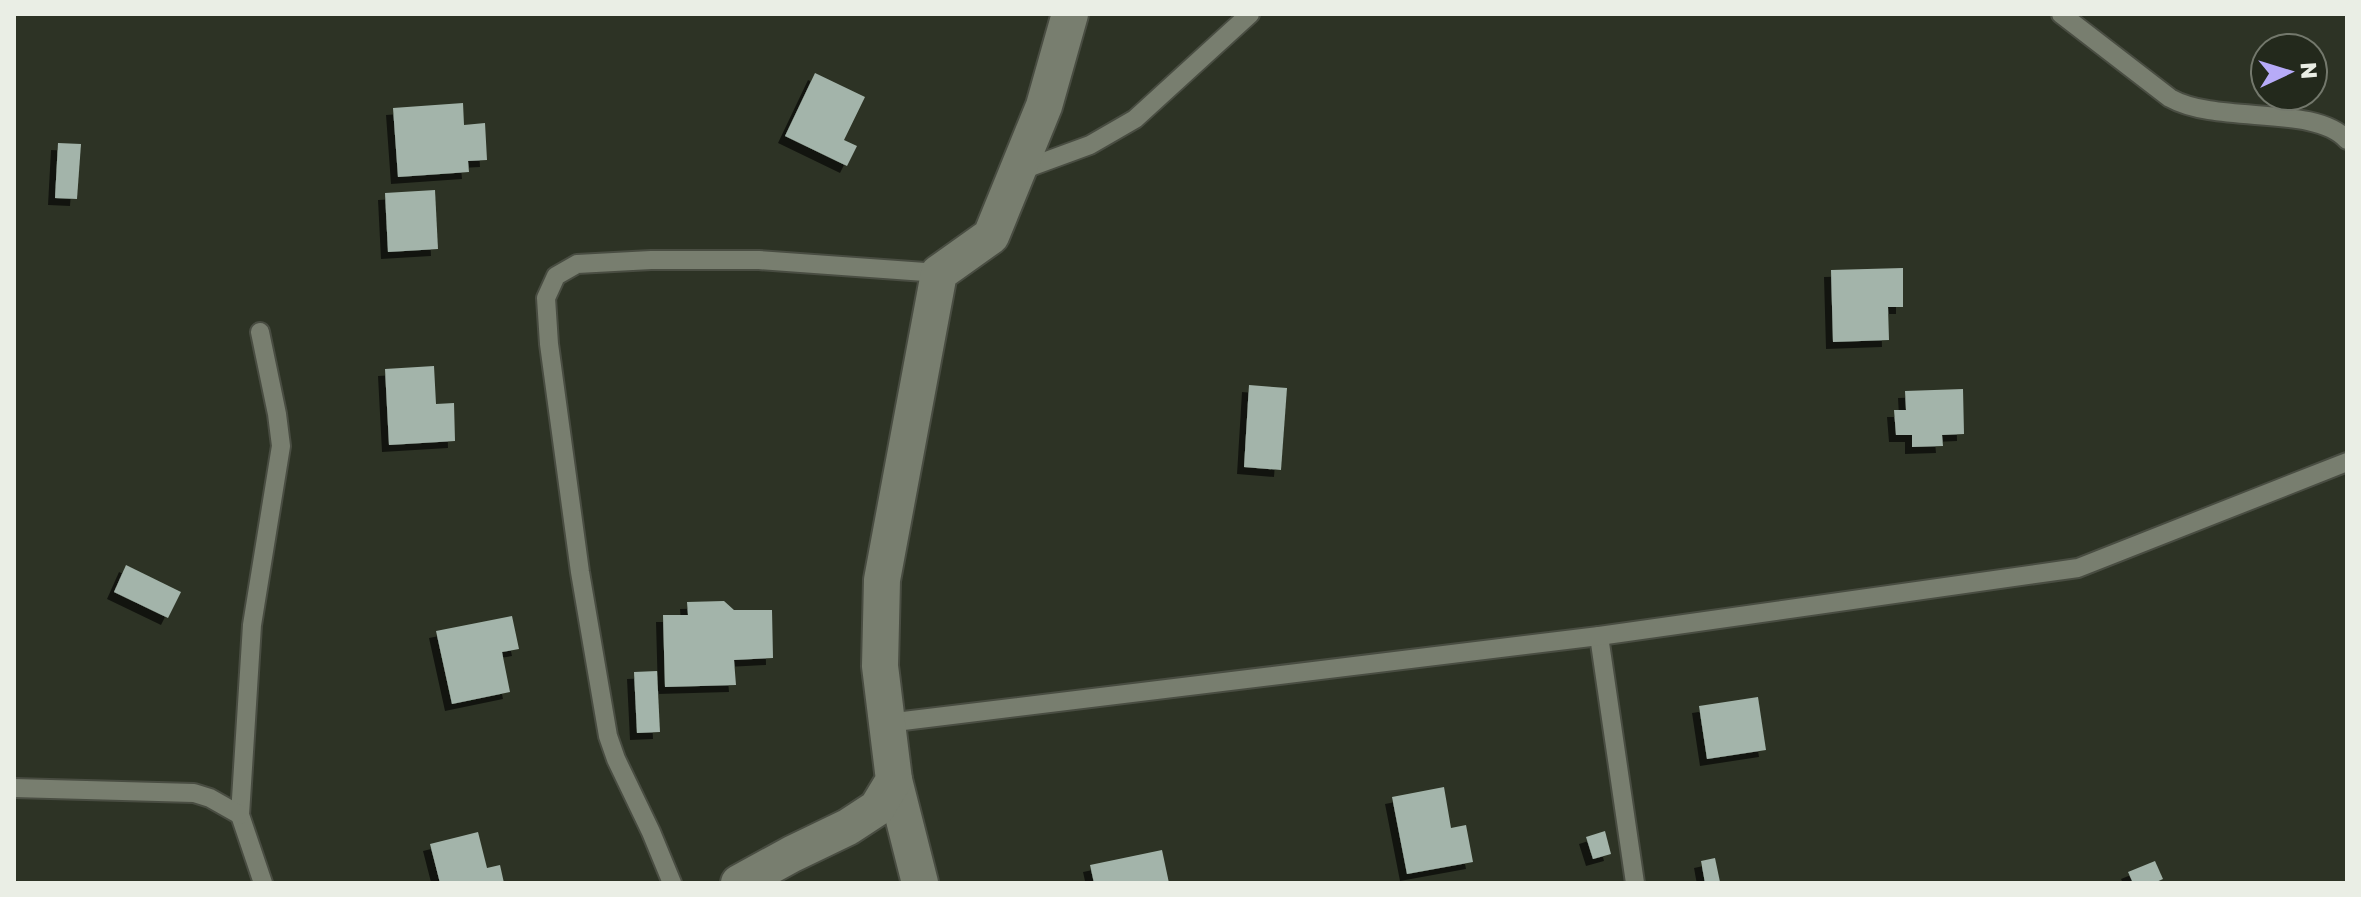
<svg xmlns="http://www.w3.org/2000/svg" width="2361" height="897" viewBox="0 0 2361 897" font-family="'Golos Text',sans-serif">
<defs>
<filter id="shadow"><feDropShadow dx="-7" dy="7" stdDeviation="0" flood-color="#0009"/></filter>
</defs>
<rect width="100%" height="100%" fill="#2d3325"/>
<g fill="#a3b4aa" filter="url(#shadow)">
<path d="M815 73 865 97 844 140 857 146 847 166 785 136Z"/>
<path d="M463 103 464 125 485 123 487 160 468 161 469 172 398 177 393 108Z"/>
<path d="M58 143 81 144 77 199 55 198Z"/>
<path d="M435 190 438 249 388 252 385 193Z"/>
<path d="M1903 268V307H1888L1889 340 1833 342 1831 270Z"/>
<path d="M434 366 436 404 454 403 455 441 389 445 385 369Z"/>
<path d="M1249 385 1287 388 1281 470 1244 467Z"/>
<path d="M1963 389 1964 434 1942 435 1943 446 1912 447V435H1896L1894 410H1906L1905 391Z"/>
<path d="M126 565 181 592 168 618 114 592Z"/>
<path d="M724 601 734 610H772L773 658 734 660 736 685 665 687 663 615H688L687 602Z"/>
<path d="M512 616 519 649 502 652 510 692 452 704 436 631Z"/>
<path d="M657 671 660 732 637 733 634 672Z"/>
<path d="M1758 697 1766 750 1707 759 1699 706Z"/>
<path d="M1444 787 1451 828 1466 825 1473 862 1407 874 1392 797Z"/>
<path d="M1605 831 1611 854 1593 859 1586 837Z"/>
<path d="M478 832 487 868 500 865 504 883H440L430 844Z"/>
<path d="M1162 850 1169 883H1094L1090 865Z"/>
<path d="M1715 858 1720 882 1705 883 1701 861Z"/>
<path d="M2155 861 2163 879 2154 883H2133L2128 872Z"/>
</g>
<g fill="none" stroke-linecap="round" stroke-linejoin="round">
<defs>
<g id="lane">
<path d="M2061 14 2170 98C2218 125 2315 104 2347 140"/>
<path d="M1019 171 1090 145 1135 119 1250 14"/>
<path d="M260 332 277 414 281 446 252 625 240 815 263 883"/>
<path d="M1599 636 1635 883"/>
<path d="M887 723 1599 636 2078 568 2347 462"/>
<path d="M14 788 194 793 210 798 240 815"/>
<path d="M672 883 651 832 616 759 608 736 580 572 549 344 546 298 556 276 577 264 651 260H759L939 273"/>
</g>
<g id="street">
<path d="M894 780 920 883"/>
<path d="M739 883 792 854 848 827 877 808 894 780 880 666 882 580 939 273 991 236 1044 106 1070 14"/>
</g>
</defs>
<use href="#lane" stroke="#494d42" stroke-width="22"/>
<use href="#street" stroke="#494d42" stroke-width="40"/>
<use href="#lane" stroke="#787e6f" stroke-width="18"/>
<use href="#street" stroke="#787e6f" stroke-width="36"/>
</g>
<rect width="2361" height="897" fill="none" stroke="#eaeee5" stroke-width="32"/>
<g transform="translate(2289 72) rotate(86)"><circle r="38" fill="#23291c" stroke="#73786c" stroke-width="2"/>
<path d="M0-6L14 30L0 20L-14 30Z" fill="#b7abf8"/>
<text y="-12" font-size="22" font-weight="bold" text-anchor="middle" fill="#eaeee5">N</text>
</g>
</svg>
